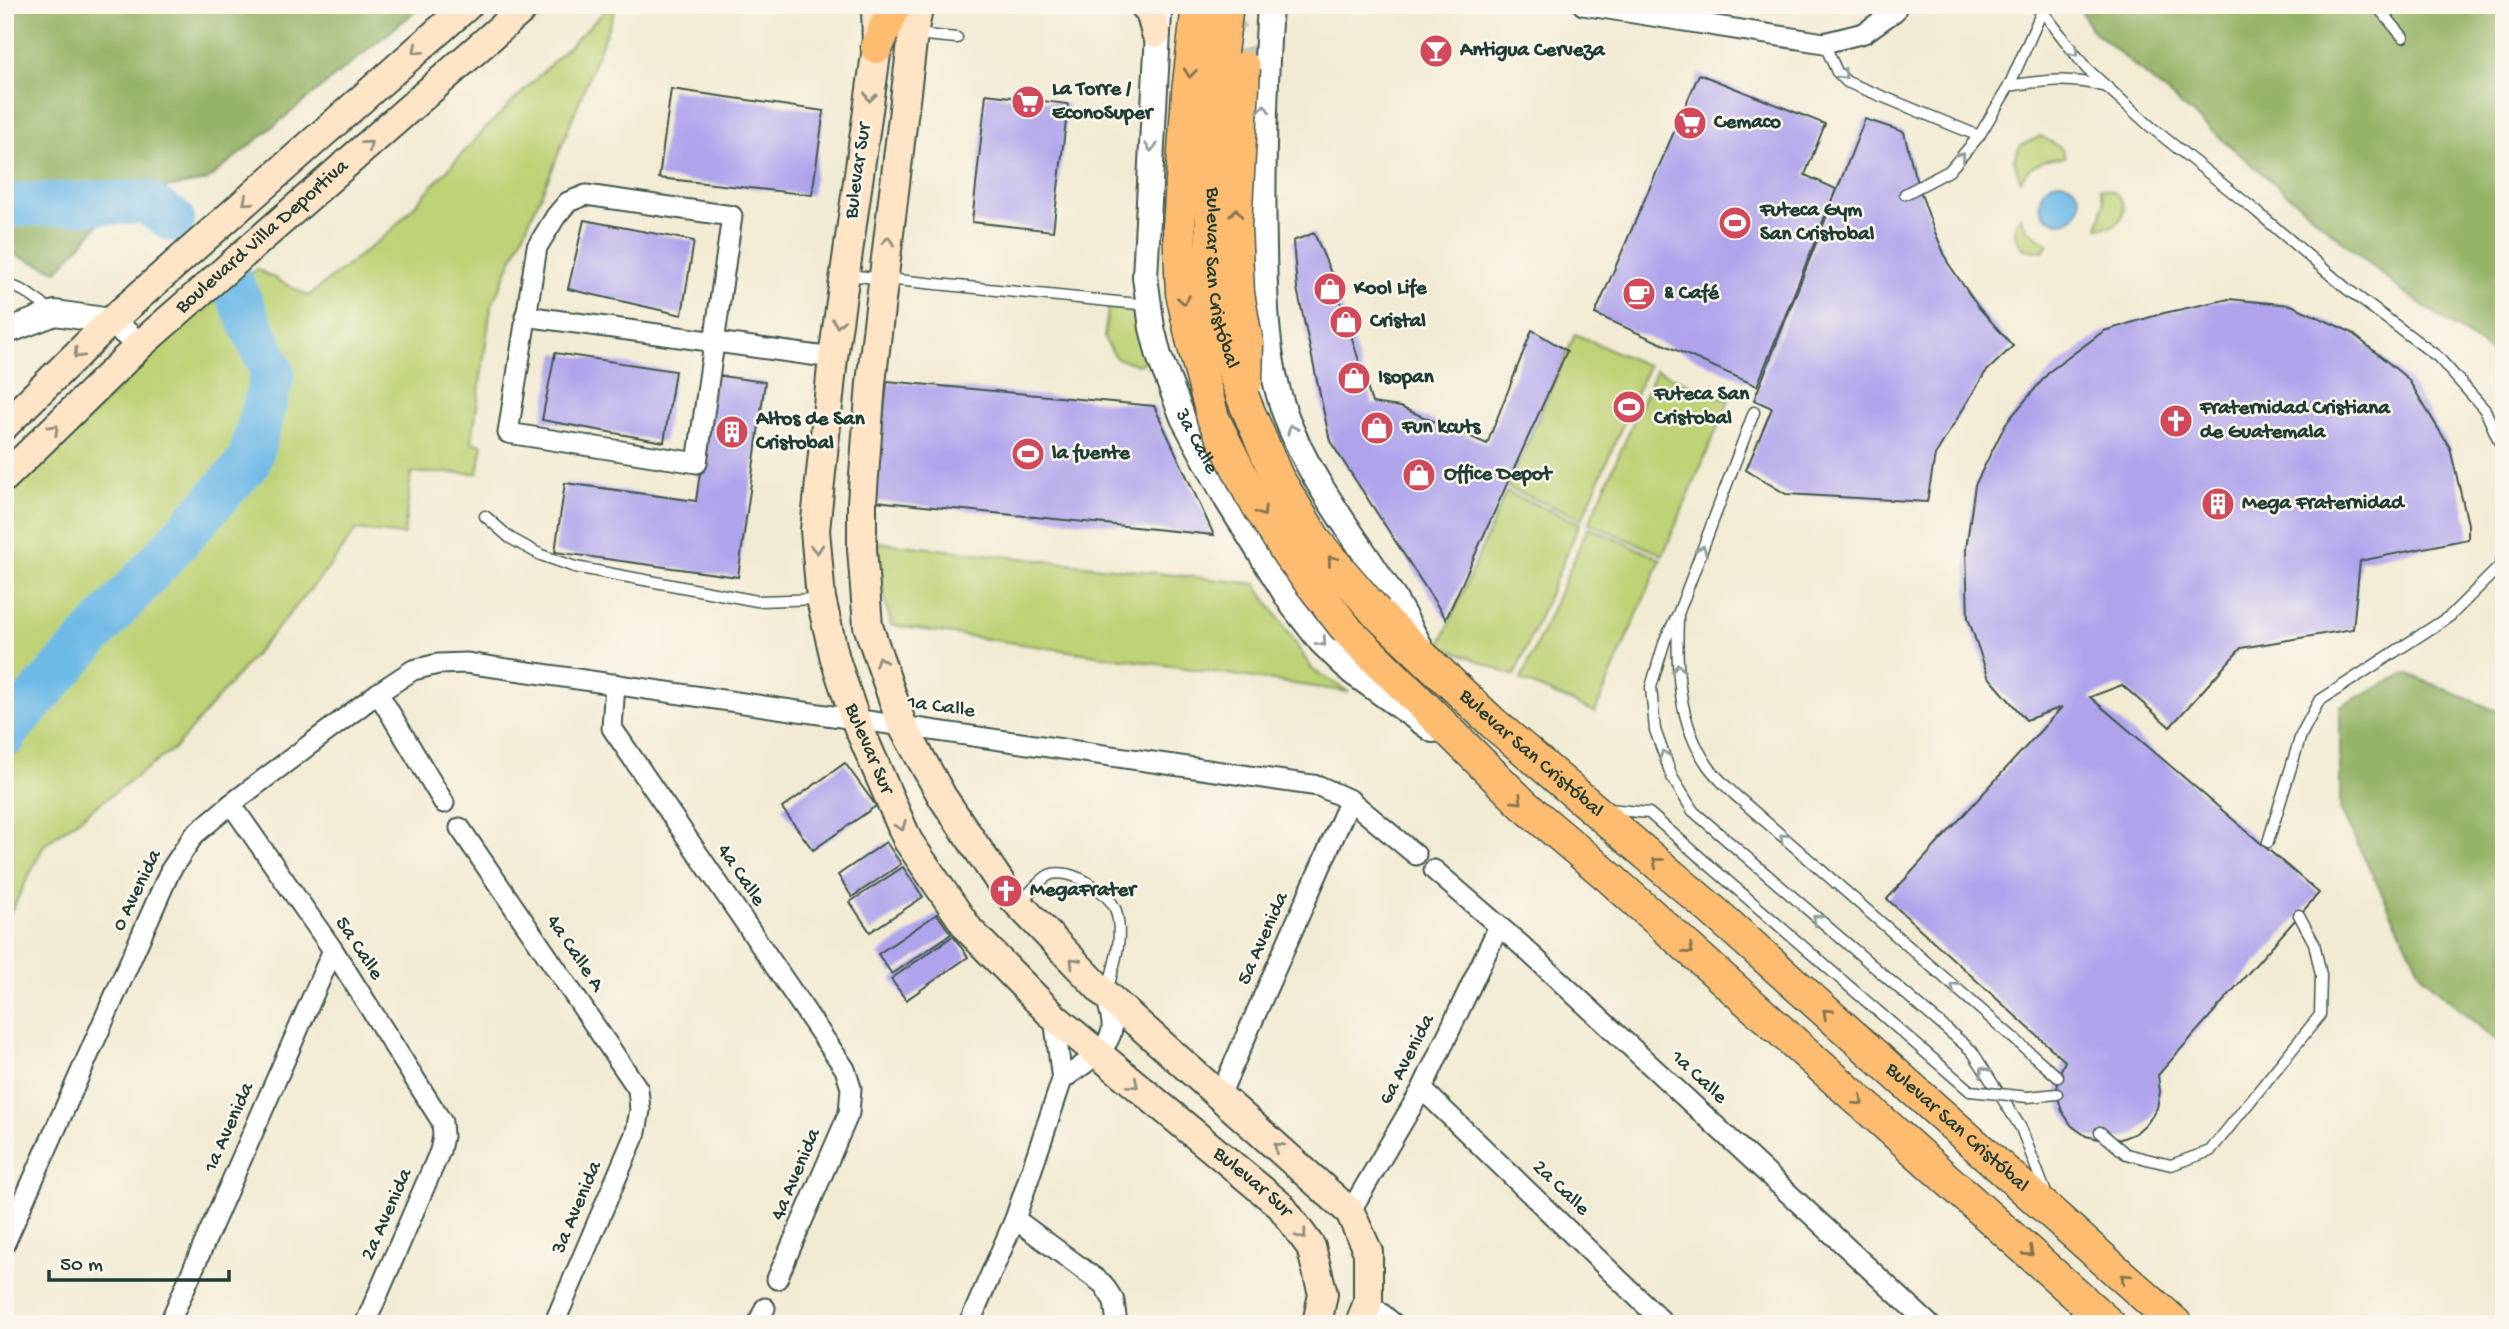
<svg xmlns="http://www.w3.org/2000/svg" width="2509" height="1329" viewBox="0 0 2509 1329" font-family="'Gochi Hand',sans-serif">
<rect width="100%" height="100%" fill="#fbf7ec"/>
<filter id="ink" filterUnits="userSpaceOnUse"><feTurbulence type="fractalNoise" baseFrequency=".0143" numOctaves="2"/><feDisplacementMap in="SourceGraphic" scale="14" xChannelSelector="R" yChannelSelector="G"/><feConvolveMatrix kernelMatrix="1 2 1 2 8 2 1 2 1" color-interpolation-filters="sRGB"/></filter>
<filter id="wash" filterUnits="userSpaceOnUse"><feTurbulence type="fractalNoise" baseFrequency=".00686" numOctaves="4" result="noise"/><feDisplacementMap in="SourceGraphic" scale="28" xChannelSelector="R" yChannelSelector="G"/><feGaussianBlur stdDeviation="1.57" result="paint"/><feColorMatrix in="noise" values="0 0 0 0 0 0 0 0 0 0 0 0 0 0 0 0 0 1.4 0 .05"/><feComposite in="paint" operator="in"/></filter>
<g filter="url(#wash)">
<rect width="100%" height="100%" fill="#f2ebd3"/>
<g fill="#bed276" stroke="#6e8855" stroke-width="2">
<path d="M611 5H617L552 170 491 307 472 442 483 445 478 473H411L404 535 356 530 327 570 176 747 44 845 5 924V501L185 323 257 269 308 296 391 231 485 129Z"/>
<path d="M2041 136 2061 148 2065 158C2045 158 2032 163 2020 180L2014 159 2020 146Z"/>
<path d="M2100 188C2132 191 2132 229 2098 228L2104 202Z"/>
<path d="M2020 217 2028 230 2048 244 2043 252 2024 249C2015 239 2010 228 2020 217Z"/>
<path d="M1109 303 1142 307 1150 359 1138 365 1116 358 1104 338Z"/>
<path d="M1575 334 1648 366 1582 519 1508 488Z"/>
<path d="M1656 370 1729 401 1663 555 1589 523Z"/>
<path d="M1506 492 1580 523 1514 676 1440 645Z"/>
<path d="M1588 527 1661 559 1595 712 1521 680Z"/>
<path d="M876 542 1256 584 1313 670 1349 692 891 625 881 582Z"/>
</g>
<g fill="#96b467" stroke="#5a784e" stroke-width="2">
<path d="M5 5H423L206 181 125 195 57 271 5 251Z"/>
<path d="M2078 5H2504V361L2402 291 2091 29Z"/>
<path d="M2406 673 2504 714V1048L2423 977 2340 809V706Z"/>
</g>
<circle fill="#6ebae7" stroke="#467c8e" stroke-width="2" cx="2060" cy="202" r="20"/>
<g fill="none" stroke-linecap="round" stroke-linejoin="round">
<g stroke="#6ebae7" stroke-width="44">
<path d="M5 205 145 202 173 220"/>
<path d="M5 736 11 726 249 462 273 373 233 285"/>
</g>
</g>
<g id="blocks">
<g fill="#afa4ec">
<path d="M1699 74 1825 124 1805 175 1836 189 1757 386 1595 314Z"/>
<path d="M671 89 824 111 812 195 659 178Z"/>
<path d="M986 94 1068 104 1053 231 972 222Z"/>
<path d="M1865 119 1904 132 1914 173 1932 225 1948 263 1979 308 2013 346 1985 373 1935 455 1927 502 1786 494 1746 470 1772 408 1754 400Z"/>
<path d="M584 220 694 241 682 315 568 289Z"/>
<path d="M1314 233 1334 280 1372 403 1400 407 1487 444 1532 330 1567 351 1446 619 1330 441 1297 288 1293 241Z"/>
<path d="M2229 299 2291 305 2351 332 2408 379 2450 448 2468 524V539L2360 561 2353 629 2241 648 2170 727 2122 685 2090 697 2319 893 2158 1075 2160 1092 2157 1108 2148 1122 2136 1133 2121 1139 2103 1140 2086 1136 2072 1126 2062 1111 2057 1094 2058 1077 2065 1061 1887 899 2062 707 2026 720 1988 676 1968 618 1966 549 1975 485 2006 423 2050 371 2104 331 2164 313Z"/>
<path d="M555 353 675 371 664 442 542 420Z"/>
<path d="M714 375 765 382 738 577 555 552 565 483 696 501Z"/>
<path d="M887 381 1154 406 1214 535 875 501Z"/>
<path d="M845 763 876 806 813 850 782 808Z"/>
<path d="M886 842 901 864 852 897 838 875Z"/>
<path d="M903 867 923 897 870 932 850 902Z"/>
<path d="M937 914 951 934 892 974 878 954Z"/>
<path d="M953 936 968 957 906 1000 891 979Z"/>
</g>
</g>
</g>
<g filter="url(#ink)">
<use href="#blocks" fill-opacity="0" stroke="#3f574c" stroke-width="2"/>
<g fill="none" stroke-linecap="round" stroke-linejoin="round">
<path stroke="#c8c8b3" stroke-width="32" stroke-dasharray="32 16" stroke-linecap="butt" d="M1212 11C1232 26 1240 44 1244 68"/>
<defs>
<g id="service">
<path d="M2033 5 2043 12 2086 68 2151 127 2256 211 2347 289 2438 357 2485 410 2504 452"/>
<path d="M2376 5 2403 37"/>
<path d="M914 34 957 38"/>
<path d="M1824 43 1837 72 1847 82 1979 136"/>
<path d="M2009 86 2043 9"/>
<path d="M1905 194 1949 171 1979 136 2009 86C2045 80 2071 77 2107 87"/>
<path d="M846 275 1148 305"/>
<path d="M5 283 24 291 51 310"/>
<path d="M1754 412 1678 614 1665 640 1651 687 1655 730 1672 777 1693 811 1972 1051 2021 1128 2047 1196"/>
<path d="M485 516 510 538 541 555 575 567 757 601 820 599"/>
<path d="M1678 618C1676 668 1678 723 1708 766 1715 776 1725 785 1734 794L2058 1077"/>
<path d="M1609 809 1649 813 1970 1091"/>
<path d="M2268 842 2301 735 2319 701 2450 616 2500 566 2504 550"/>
<path d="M1021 902C1029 894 1039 880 1049 875 1069 866 1110 892 1116 911 1124 938 1114 966 1107 991"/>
<path d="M2028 1097 2057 1094"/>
<path d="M2100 1132 2126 1154 2171 1165 2210 1151 2320 1015 2321 975 2314 943 2299 915"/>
</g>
<g id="minor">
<path d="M1583 5 1824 43 1864 33 1895 11 1897 5"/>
<path d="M586 195 732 216 697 463 508 433 537 247 556 216 568 202Z"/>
<path d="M525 316 833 358"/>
<path d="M615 684 612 728 845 1069 851 1088 849 1113 777 1279"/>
<path d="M378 693 444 803"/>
<path d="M231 804 333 950 442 1122 443 1136 440 1151 365 1324"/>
<path d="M460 828 638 1089 640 1110 636 1132 554 1324"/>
<path d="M1434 870 1521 945 1929 1324"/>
<path d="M1062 1080C1078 1067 1109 1052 1112 1029 1113 1018 1108 1006 1106 995"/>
<path d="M1422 1089 1665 1324"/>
<path d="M1220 1095 1350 800"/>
<path d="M1350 1212 1422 1089 1499 926"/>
<path d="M1015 1219 1103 1284 1114 1301 1117 1324"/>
<path d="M5 1243 170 871 194 835 231 804 378 693 413 670 438 664 466 663 1319 786 1350 800 1416 855"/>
<path d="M1368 1302 1394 1324"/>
<path d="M169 1324 333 950"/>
<path d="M758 1324 765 1308"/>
<path d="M969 1324 1015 1219 1062 1080 1054 1017"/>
</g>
<g id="tertiary">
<path d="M1270 5C1265 86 1262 167 1264 249 1265 303 1266 360 1284 411 1307 477 1351 530 1388 589 1399 606 1409 626 1419 644"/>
<path id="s1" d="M1159 13 1145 277 1152 328 1159 356 1183 418 1227 500 1293 606 1321 642 1352 672 1433 730"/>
<path d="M5 332 55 313 111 321 140 345"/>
</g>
<g id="secondary">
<path id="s2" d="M876 5 877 47 833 358 815 530 821 599 835 659 855 719 908 841 969 930 1054 1017 1281 1206 1311 1247 1323 1294 1317 1324"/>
<path d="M919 5 913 34 871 383 862 502V549L868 626 902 725 943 798 1006 891 1106 995 1350 1212 1368 1252V1302L1360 1324"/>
<path d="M1144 5 1150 12 1156 33"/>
<path d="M5 425 111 321 468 5"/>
<path id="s3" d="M5 477 140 345 527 5"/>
</g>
<g id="primary">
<path d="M877 47 895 5"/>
<path id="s4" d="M1376 612 1493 723 1712 910 2176 1324"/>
<path d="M1348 631 1524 805 1609 877 2109 1324"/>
</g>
</defs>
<use href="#service" stroke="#3f574c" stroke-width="13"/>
<use href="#minor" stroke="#3f574c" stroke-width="23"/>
<use href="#tertiary" stroke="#3f574c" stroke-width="28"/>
<use href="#secondary" stroke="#3f574c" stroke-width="32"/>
<use href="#primary" stroke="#3f574c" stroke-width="35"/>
<use href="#service" stroke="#fff" stroke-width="10"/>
<use href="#minor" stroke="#fff" stroke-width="19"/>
<use href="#tertiary" stroke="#fff" stroke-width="24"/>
<use href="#secondary" stroke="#ffe4c6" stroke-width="28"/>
<use href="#primary" stroke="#febc70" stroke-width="32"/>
<defs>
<path id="service-bridge" d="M1970 1091 2028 1097"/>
<g id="primary-bridge">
<path d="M1198 5 1188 92 1179 226 1182 293 1192 339 1213 418 1250 493 1289 555 1348 631"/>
<path id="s5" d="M1227 5 1213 117 1211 276 1218 327 1245 403 1277 477 1317 543 1376 612"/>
<path d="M1244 68 1235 226 1238 293 1247 344 1246 381"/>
</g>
</defs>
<use href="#service-bridge" stroke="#3f574c" stroke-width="13" stroke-linecap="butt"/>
<use href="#primary-bridge" stroke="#3f574c" stroke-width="35" stroke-linecap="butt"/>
<use href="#service-bridge" stroke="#fff" stroke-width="10"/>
<use href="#primary-bridge" stroke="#febc70" stroke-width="32"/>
</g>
<defs><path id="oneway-chevron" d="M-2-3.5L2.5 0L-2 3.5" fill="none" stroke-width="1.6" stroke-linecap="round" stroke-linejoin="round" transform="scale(1.75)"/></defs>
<g stroke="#8f907d">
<use href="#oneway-chevron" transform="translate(417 50) rotate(139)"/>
<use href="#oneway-chevron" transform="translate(870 97) rotate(98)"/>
<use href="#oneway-chevron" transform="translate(368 145) rotate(-41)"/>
<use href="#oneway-chevron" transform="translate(247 201) rotate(139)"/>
<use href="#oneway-chevron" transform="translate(888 241) rotate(-83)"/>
<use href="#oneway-chevron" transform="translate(838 323) rotate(98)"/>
<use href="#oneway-chevron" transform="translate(78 354) rotate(135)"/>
<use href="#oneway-chevron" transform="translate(54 429) rotate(-45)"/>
<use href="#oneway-chevron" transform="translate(817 549) rotate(85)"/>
<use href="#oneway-chevron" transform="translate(880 661) rotate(-109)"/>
<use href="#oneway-chevron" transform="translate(901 826) rotate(67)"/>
<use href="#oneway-chevron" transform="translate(1074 962) rotate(-134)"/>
<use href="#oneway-chevron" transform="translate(1134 1084) rotate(40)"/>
<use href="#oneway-chevron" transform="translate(1278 1147) rotate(-138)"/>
<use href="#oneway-chevron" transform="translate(1302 1235) rotate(54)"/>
</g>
<g stroke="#8f9e9a">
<use href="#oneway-chevron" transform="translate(2074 52) rotate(52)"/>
<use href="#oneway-chevron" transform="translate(1843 75) rotate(45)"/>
<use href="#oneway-chevron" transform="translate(1264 109) rotate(-87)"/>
<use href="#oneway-chevron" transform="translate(1151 147) rotate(93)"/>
<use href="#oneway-chevron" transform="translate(1961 157) rotate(-50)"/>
<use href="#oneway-chevron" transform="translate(1292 429) rotate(-113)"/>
<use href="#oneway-chevron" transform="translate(1702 550) rotate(-69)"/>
<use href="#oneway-chevron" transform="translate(1322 642) rotate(48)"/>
<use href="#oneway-chevron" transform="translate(1678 668) rotate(-95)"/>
<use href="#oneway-chevron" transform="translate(1664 755) rotate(-110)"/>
<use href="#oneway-chevron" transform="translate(1784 838) rotate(-139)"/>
<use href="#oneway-chevron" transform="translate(1817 919) rotate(-139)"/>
<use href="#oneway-chevron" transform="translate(1955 987) rotate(-139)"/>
<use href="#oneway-chevron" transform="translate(1984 1071) rotate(-123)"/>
</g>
<g stroke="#83764f">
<use href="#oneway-chevron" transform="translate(1190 73) rotate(96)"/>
<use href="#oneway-chevron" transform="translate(1236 213) rotate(-87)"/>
<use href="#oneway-chevron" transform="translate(1184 300) rotate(80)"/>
<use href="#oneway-chevron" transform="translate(1262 512) rotate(58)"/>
<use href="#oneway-chevron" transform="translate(1332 560) rotate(-130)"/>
<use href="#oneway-chevron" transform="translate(1518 800) rotate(44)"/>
<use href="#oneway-chevron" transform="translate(1657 862) rotate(-139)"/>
<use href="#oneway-chevron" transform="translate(1689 950) rotate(42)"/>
<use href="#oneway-chevron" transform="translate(1827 1013) rotate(-138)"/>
<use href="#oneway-chevron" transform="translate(1859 1101) rotate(42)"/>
<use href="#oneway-chevron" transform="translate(2029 1252) rotate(42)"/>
<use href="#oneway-chevron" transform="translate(2125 1278) rotate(-138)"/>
</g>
</g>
<defs>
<symbol id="bar-disc" viewBox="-11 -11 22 22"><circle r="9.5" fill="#d1495b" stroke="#fbf7ec"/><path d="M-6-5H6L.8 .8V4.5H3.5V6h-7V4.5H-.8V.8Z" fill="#fff"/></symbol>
<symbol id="supermarket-disc" viewBox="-11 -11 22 22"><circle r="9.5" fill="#d1495b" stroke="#fbf7ec"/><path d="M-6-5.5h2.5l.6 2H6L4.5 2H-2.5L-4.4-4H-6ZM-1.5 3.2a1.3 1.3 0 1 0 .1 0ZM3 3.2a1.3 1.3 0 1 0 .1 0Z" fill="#fff"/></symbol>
<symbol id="stadium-disc" viewBox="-11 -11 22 22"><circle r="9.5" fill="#d1495b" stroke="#fbf7ec"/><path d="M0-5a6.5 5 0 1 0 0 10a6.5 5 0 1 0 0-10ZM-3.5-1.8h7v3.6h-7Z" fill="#fff"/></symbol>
<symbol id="shop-disc" viewBox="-11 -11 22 22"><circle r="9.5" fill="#d1495b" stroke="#fbf7ec"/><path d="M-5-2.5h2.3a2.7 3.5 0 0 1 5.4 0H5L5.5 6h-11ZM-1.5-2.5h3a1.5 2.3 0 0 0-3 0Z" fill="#fff"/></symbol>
<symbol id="cafe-disc" viewBox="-11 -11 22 22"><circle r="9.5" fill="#d1495b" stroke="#fbf7ec"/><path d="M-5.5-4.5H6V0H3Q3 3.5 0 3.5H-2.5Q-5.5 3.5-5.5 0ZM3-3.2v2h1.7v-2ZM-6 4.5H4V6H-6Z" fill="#fff"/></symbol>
<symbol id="church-disc" viewBox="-11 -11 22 22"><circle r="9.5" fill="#d1495b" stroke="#fbf7ec"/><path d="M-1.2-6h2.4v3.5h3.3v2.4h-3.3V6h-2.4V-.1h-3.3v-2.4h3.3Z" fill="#fff"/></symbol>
<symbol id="building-disc" viewBox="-11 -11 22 22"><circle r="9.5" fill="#d1495b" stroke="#fbf7ec"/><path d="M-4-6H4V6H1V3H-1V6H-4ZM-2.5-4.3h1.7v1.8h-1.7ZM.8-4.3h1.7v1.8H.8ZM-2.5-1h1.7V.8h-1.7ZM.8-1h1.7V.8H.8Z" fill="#fff"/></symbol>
</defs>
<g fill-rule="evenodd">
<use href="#bar-disc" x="1417" y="32" width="38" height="38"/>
<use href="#supermarket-disc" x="1009" y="83" width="38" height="38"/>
<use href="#supermarket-disc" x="1671" y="104" width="38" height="38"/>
<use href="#stadium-disc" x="1716" y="204" width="38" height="38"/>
<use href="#shop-disc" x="1311" y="270" width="38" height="38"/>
<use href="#cafe-disc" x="1620" y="275" width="38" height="38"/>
<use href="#shop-disc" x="1327" y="303" width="38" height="38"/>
<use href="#shop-disc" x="1335" y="359" width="38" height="38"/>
<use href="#stadium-disc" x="1610" y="388" width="38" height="38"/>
<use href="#church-disc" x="2157" y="402" width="38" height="38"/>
<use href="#shop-disc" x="1358" y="409" width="38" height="38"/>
<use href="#building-disc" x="713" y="413" width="38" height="38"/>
<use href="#stadium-disc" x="1009" y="435" width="38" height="38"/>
<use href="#shop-disc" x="1400" y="456" width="38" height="38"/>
<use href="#building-disc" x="2199" y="485" width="38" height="38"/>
<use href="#church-disc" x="987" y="872" width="38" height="38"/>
</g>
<g text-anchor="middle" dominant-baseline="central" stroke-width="5" stroke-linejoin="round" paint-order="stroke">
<g font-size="21" font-weight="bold" fill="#1f3d34" stroke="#fbf7ec" text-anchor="start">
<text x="1460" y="51">Antigua Cerveza</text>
<text x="1052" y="90">La Torre /<tspan x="1052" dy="24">EconoSuper</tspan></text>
<text x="1714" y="123">Cemaco</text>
<text x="1760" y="211">Futeca Gym<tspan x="1760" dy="24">San Cristobal</tspan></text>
<text x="1354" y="289">Kool Life</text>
<text x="1664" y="294">&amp; Café</text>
<text x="1370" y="322">Cristal</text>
<text x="1378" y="378">Isopan</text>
<text x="1654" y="395">Futeca San<tspan x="1654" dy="24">Cristobal</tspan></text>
<text x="2200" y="409">Fraternidad Cristiana<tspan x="2200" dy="24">de Guatemala</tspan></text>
<text x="756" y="420">Altos de San<tspan x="756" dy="24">Cristobal</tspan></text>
<text x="1402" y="428">Fun kcuts</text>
<text x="1052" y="454">la fuente</text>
<text x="1444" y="475">Office Depot</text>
<text x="2242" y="504">Mega Fraternidad</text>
<text x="1030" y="891">MegaFrater</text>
</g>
<g font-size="21" fill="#1f3d34" stroke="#fbf7ec">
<text transform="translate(859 171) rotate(-82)">Bulevar Sur</text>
<text stroke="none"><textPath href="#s3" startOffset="352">Boulevard Villa Deportiva</textPath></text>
<text stroke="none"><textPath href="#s5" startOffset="275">Bulevar San Cristóbal</textPath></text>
<text stroke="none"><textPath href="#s1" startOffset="438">3a Calle</textPath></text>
<text transform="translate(941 708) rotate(8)">1a Calle</text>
<text stroke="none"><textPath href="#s2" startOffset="756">Bulevar Sur</textPath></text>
<text stroke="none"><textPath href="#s4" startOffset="210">Bulevar San Cristóbal</textPath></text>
<text transform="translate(740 876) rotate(56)">4a Calle</text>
<text transform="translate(138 891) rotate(-64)">0 Avenida</text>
<text transform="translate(1264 939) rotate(-66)">5a Avenida</text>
<text transform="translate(358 949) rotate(57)">5a Calle</text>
<text transform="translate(574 954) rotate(56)">4a Calle A</text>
<text transform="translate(1408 1060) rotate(-63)">6a Avenida</text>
<text transform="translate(1698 1078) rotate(43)">1a Calle</text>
<text transform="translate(230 1128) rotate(-66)">1a Avenida</text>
<text stroke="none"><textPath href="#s4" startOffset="777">Bulevar San Cristóbal</textPath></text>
<text transform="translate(797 1175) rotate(-67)">4a Avenida</text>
<text stroke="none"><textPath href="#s2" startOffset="1344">Bulevar Sur</textPath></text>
<text transform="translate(1560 1189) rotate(44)">2a Calle</text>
<text transform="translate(578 1208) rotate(-67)">3a Avenida</text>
<text transform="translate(388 1215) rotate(-66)">2a Avenida</text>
</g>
</g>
<rect width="2509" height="1329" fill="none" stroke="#fbf7ec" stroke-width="28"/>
<path d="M49 1270v10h180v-10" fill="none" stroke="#1f3d34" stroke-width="3.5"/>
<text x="60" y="1270" font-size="21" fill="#1f3d34" stroke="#fbf7ec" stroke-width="5" paint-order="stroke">50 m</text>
</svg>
